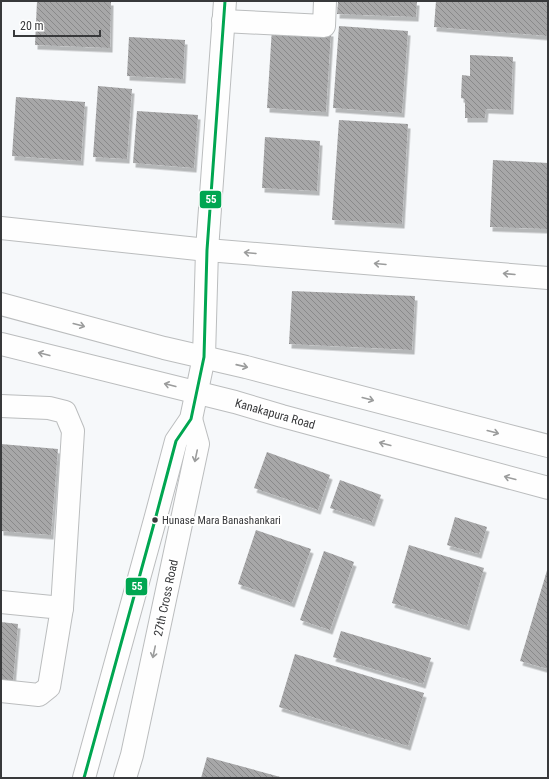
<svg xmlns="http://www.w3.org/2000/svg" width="549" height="779" viewBox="0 0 549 779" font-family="'Roboto Condensed',sans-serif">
<defs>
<pattern id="building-back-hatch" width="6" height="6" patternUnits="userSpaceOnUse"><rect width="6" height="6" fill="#a7a7a8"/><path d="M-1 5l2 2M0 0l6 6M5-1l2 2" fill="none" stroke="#89898a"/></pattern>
<filter id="shadow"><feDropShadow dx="2.5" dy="4.5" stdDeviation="0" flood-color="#0004"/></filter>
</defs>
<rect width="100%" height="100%" fill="#f6f8fa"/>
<g fill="url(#building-back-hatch)" filter="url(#shadow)">
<path d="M37 1H111L110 48 35 45Z"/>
<path d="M338 1H417L416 17 337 14Z"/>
<path d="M436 1H548V36L434 27Z"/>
<path d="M339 26 408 31 402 113 333 108Z"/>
<path d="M272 28 331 32 326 112 267 108Z"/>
<path d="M129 37 185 40 183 79 127 76Z"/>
<path d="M470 55 513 57 511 110 486 109 485 118H465V99L461 98 462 75 470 76Z"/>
<path d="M98 86 132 89 127 159 93 157Z"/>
<path d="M16 97 85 102 81 161 12 156Z"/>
<path d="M137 111 198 115 194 168 133 163Z"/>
<path d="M339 120 408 124 402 224 332 220Z"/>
<path d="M265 137 320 141 317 191 262 188Z"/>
<path d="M493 160 548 163V229L490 227Z"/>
<path d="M292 291 415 296 412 350 289 344Z"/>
<path d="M1 444 58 449 51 535 1 531Z"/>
<path d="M267 452 330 475 318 510 254 488Z"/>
<path d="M340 480 381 495 372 522 330 508Z"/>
<path d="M455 517 487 527 479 554 447 545Z"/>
<path d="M256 530 311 549 292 603 238 584Z"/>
<path d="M409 545 484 568 467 626 392 603Z"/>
<path d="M324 551 354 562 330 630 300 620Z"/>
<path d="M548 567V669L520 661Z"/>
<path d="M1 622 18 624 13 682 1 681Z"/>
<path d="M341 631 431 658 423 684 333 657Z"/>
<path d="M295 654 424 693 408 746 279 707Z"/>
<path d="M207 757 284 778H201Z"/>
</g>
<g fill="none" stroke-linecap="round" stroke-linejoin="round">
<defs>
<g id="minor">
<path d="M223 21 324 26 325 1"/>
<path d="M1 228 207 250 548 278"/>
<path d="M204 357 207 250 225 1"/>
<path d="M1 406 49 408 65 412 73 431 62 608"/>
<path d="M1 602 62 608 49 687 39 695 1 691"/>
</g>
<g id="secondary">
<path d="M84 778 155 520 176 441 191 419 204 357"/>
<path d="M125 778 132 755 198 444 191 419"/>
</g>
<g id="primary">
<path d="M1 304 164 348 246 367 548 446"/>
<path d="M1 344 235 402 282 416 548 488"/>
</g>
</defs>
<use href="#minor" stroke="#bbbdbe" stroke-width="24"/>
<use href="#secondary" stroke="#bbbdbe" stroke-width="24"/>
<use href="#primary" stroke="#bbbdbe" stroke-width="24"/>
<use href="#minor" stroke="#fefefe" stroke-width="22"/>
<use href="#secondary" stroke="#fefefe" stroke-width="22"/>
<use href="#primary" stroke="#fefefe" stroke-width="22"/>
<defs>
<path id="bus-1" d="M84 778 155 520 176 441 191 419 204 357 207 250 225 1"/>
</defs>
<use href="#bus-1" stroke="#fff" stroke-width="6"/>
<use href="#bus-1" stroke="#00a651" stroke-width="3"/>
</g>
<defs><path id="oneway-shaft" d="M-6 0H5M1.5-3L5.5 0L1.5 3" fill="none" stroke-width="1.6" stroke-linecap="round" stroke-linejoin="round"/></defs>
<g stroke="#9b9c9c">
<use href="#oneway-shaft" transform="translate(250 253) rotate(-175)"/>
<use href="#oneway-shaft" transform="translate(380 264) rotate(-175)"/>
<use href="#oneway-shaft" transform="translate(509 274) rotate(-175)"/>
<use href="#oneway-shaft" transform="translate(79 325) rotate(15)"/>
<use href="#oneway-shaft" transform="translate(44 354) rotate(-166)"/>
<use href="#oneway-shaft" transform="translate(242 366) rotate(13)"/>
<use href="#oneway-shaft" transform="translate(170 385) rotate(-166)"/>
<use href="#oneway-shaft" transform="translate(368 399) rotate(15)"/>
<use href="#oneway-shaft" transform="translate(493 432) rotate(15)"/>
<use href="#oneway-shaft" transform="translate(385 444) rotate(-165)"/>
<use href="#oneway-shaft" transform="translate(196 456) rotate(102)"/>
<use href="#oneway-shaft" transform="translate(510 478) rotate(-165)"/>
<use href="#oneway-shaft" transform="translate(154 652) rotate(102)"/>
</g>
<circle fill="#38393b" stroke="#fff" stroke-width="1.5" cx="155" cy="520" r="3.5"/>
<g text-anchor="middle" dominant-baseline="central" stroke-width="4" stroke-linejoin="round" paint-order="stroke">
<g font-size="11" fill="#38393b" stroke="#fff" text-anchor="start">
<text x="162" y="520">Hunase Mara Banashankari</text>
</g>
<g font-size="12" fill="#38393b" stroke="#fff">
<text transform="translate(275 414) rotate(16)">Kanakapura Road</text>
<text transform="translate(166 598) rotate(-78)">27th Cross Road</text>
</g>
</g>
<g stroke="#fff" stroke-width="1.5">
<rect x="199" y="190" width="23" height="19" rx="4" fill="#00a651"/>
<rect x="125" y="577" width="23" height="19" rx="4" fill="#00a651"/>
</g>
<g font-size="11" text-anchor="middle" font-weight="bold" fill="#fff">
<text x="211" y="203">55</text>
<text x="137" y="590">55</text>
</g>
<rect width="549" height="779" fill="none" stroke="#38393b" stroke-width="4"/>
<path d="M14 30v6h86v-6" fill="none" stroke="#38393b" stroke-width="2"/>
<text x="20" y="30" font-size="12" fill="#38393b" stroke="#ffffff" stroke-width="3" paint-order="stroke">20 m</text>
</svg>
